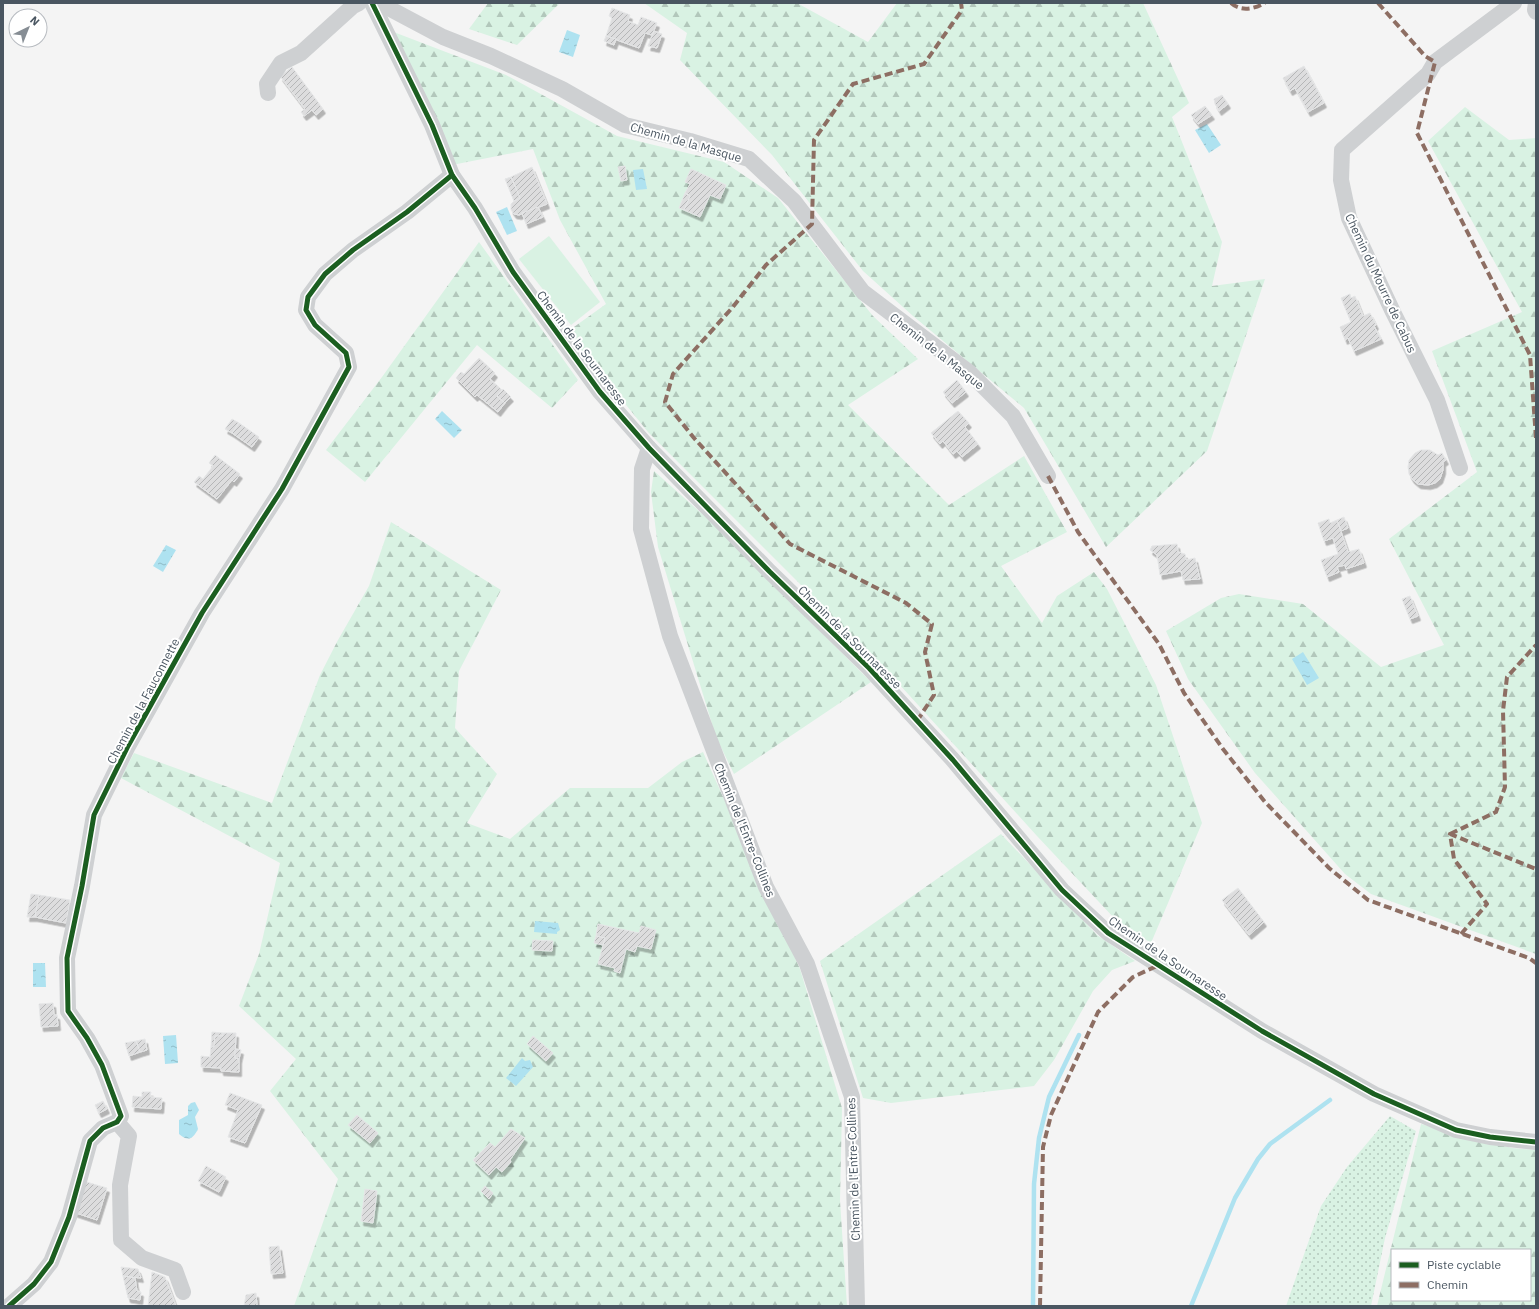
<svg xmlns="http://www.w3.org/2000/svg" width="1539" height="1309" viewBox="0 0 1539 1309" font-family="'IBM Plex Sans',sans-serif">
<defs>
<pattern id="grass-dots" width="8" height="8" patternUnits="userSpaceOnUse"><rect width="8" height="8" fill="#d9f2e3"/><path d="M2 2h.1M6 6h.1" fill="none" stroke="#b2c7bb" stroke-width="1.8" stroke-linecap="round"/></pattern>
<pattern id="forest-firs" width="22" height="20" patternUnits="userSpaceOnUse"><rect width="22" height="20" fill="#d9f2e3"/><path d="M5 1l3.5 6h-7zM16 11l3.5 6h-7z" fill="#b2c7bb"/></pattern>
<pattern id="water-ripples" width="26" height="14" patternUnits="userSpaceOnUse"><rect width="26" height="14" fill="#aee2f0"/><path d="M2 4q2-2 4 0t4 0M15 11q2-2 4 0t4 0" fill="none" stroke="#90bac6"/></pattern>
<pattern id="building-hatch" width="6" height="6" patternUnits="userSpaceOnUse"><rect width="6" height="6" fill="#ddddde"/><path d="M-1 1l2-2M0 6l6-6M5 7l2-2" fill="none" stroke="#b5b6b7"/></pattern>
<filter id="shadow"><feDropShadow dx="2.5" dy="4.5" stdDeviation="0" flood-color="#0004"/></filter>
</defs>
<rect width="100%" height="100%" fill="#f4f4f4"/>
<path fill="url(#grass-dots)" d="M1390 1116 1416 1131 1385 1238 1371 1306H1286L1321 1206 1347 1167Z"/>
<g fill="url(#forest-firs)" fill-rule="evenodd">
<path d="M488 3H560L517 45 469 29Z"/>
<path d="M644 3H797L868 42 897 3H1143L1189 103 1172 117 1222 242 1212 286 1265 279 1207 451 1106 547 1024 408 913 316 863 271 772 155 680 60 687 33Z"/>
<path d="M391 31 506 75 617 136 724 162 778 198 873 316 918 359 848 405 949 505 1024 456 1067 532 1001 566 1042 623 1057 596 1094 572 1107 589 1156 685 1202 823 1151 943 1115 919 1037 836 889 673 648 432 567 332 606 304 560 220 533 149 452 165Z"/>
<path d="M1465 107 1509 140 1536 138V954L1371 894 1345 874 1255 773 1188 679 1166 631 1221 598 1239 594 1303 604 1381 667 1444 645 1389 539 1477 472 1432 351 1522 312 1428 141Z"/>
<path d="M479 242 578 380 552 408 477 345 365 482 326 450 382 377Z"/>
<path d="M654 471 709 520 871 682 734 774 716 737 658 547 651 492Z"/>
<path d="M391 522 501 590 459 671 455 728 497 774 467 823 510 839 570 788H648L682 762 703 752 800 969 842 1108 840 1201 847 1306H294L338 1179 270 1091 296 1059 239 1006 259 954 280 863 121 778 134 753 272 803 320 675 338 640 369 586Z"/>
<path d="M1001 834 1097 935 1135 961 1112 970 1093 991 1054 1060 1034 1086 891 1103 863 1098 820 961Z"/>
<path d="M1421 1124 1512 1148 1536 1150V1306H1377ZM1392 1250H1530V1300H1392Z"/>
</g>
<path fill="#d9f2e3" d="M549 236 600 302 571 325 519 259Z"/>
<g fill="url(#water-ripples)">
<path d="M567 30 580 35 573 57 559 52Z"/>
<path d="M1207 124 1221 145 1209 153 1195 130Z"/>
<path d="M643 169 647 189 636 190 633 170Z"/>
<path d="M507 207 517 231 507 235 496 212Z"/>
<path d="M442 411 462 430 454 438 435 419Z"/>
<path d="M166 545 176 550 163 572 153 566Z"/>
<path d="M1303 652 1319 678 1307 685 1292 659Z"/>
<path d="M535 921 558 923 560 930 557 932V934L534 932Z"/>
<path d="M33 963H45L46 987H33Z"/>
<path d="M176 1035 178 1063 165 1064 163 1036Z"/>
<path d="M522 1058 525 1061 530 1060 533 1067 516 1086 506 1078Z"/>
<path d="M195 1102 199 1110 195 1117 198 1129C193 1139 188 1142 179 1134V1120L188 1115V1106L191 1103Z"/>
</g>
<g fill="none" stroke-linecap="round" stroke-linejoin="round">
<g stroke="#aee2f0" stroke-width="4.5">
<path d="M1033 1306 1034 1184 1039 1138 1049 1097 1079 1035"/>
<path d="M1191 1306 1235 1198 1258 1159 1270 1144 1330 1100"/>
</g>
</g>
<g fill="url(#building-hatch)" stroke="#e5e6e7" filter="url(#shadow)">
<path d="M612 8 630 15 628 21 638 25 641 17 657 23 652 35 645 33 639 48 606 36 612 18 609 16Z"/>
<path d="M654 31 662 34 657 48 648 46Z"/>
<path d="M606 36 616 39 614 45 604 41Z"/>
<path d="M1304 66 1324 103 1308 112 1295 88 1290 91 1283 78Z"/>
<path d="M292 67 323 109 316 115 312 110 304 116 301 112 305 109 280 76Z"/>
<path d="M1222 95 1228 104 1219 111 1215 104 1214 99Z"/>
<path d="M1205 106 1212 115 1198 124 1191 115Z"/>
<path d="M625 166 627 180 621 181 618 167Z"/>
<path d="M532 167 547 204 519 215 514 214 511 210V204L514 201 520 198 511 177Z"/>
<path d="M691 169 726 185 720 199 710 195 700 217 684 210 690 196 685 193 690 184 685 182Z"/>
<path d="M511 177 520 198 514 201 505 179Z"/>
<path d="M685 193 690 196 684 210 679 208Z"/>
<path d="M538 207 543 217 526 224 522 213Z"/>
<path d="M1350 294 1351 298 1355 296 1363 316 1370 313 1376 325 1374 326 1381 339 1354 351 1348 338 1345 340 1340 327 1351 322 1341 298Z"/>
<path d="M479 358 495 373 490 379 502 390 497 396 505 403 498 412 477 395 475 397 456 378 461 372 464 374Z"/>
<path d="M957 380 966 392 952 403 943 392Z"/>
<path d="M503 389 511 397 505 403 497 396Z"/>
<path d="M958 411 969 423 965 427 978 444 962 457 957 451 953 454 943 441 940 444 931 433Z"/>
<path d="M232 419 239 423 232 433 225 429Z"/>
<path d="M239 423 259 437 252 447 232 433Z"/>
<path d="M1421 450H1430L1438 455 1442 453 1446 460 1443 462V470L1440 479 1435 483 1428 485 1418 484 1412 479 1409 474 1408 467 1409 460 1415 453Z"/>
<path d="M215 455 240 474 234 482 232 480 217 499 194 482 199 476 203 479 213 466 209 463Z"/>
<path d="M1344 517 1348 528 1341 531 1337 520Z"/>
<path d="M1329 519 1330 523 1337 520 1348 552 1359 549 1364 563 1346 569 1345 565 1337 567 1339 572 1327 577 1321 560 1338 554 1333 538 1324 541 1318 523Z"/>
<path d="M1177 544 1178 552 1185 554 1186 560 1195 558 1200 579 1183 580 1181 571 1160 575 1157 555 1150 550 1152 546Z"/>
<path d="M1410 596 1418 616 1410 619 1402 599Z"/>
<path d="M1238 888 1264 922 1249 935 1222 900Z"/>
<path d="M31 894 39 895 35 917H27Z"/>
<path d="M39 895 70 900 66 923 35 917Z"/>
<path d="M598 924 639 933 641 926 656 930 651 949 637 946 635 952 626 949 620 973 614 971 615 968 598 964 605 938 596 936Z"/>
<path d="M596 936 605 938 603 945 594 943Z"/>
<path d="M533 940 553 941 552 951 532 950Z"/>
<path d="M53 1003 54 1015H57L58 1026 41 1027 39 1004Z"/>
<path d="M212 1032 223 1033V1036H215L214 1047H211Z"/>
<path d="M223 1033H236L235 1058 239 1059V1072L221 1071V1068L201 1067V1056L210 1057 211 1047H214L215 1036H223Z"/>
<path d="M533 1036 553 1053 546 1061 527 1044Z"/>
<path d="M145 1039 147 1050 140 1052 136 1041Z"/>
<path d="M136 1041 140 1052 129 1056 125 1043Z"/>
<path d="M235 1049 241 1050 239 1059 235 1058Z"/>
<path d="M142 1092H151L150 1097 162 1098 161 1109 132 1107 133 1096 142 1097Z"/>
<path d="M230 1093 262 1105 245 1143 228 1137 238 1110 225 1105Z"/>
<path d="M103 1101 107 1109 99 1113 95 1105Z"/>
<path d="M357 1115 378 1133 370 1143 348 1125Z"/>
<path d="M511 1129 525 1138 510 1160 511 1162 502 1172 496 1167 489 1175 473 1160 490 1143 495 1147Z"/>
<path d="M206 1166 226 1177 219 1192 198 1181Z"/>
<path d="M83 1181 107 1188 97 1220 73 1212Z"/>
<path d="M485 1186 493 1193 489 1199 481 1191Z"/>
<path d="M365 1189 377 1191 373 1223 361 1221Z"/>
<path d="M279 1246 283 1273 271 1274 269 1247Z"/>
<path d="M121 1267 138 1269 141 1278 123 1276Z"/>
<path d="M152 1272 165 1277 176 1306H148Z"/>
<path d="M123 1276 135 1278 137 1291 141 1292 140 1300 128 1298Z"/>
<path d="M256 1293 257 1306H244L246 1295Z"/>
</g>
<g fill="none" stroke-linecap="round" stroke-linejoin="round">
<g stroke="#ced0d2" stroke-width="16">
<path d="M372 3 432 125 452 175 475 208 513 272 600 392 649 448 770 572 869 668 953 760 1062 890 1108 933 1262 1031 1374 1094 1456 1130 1490 1137 1536 1142"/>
<path d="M379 3 443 37 491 56 562 89 625 125 690 141 749 159 794 201 863 292 970 373 1013 416 1048 476"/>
<path d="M1536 3 1535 10 1536 12"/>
<path d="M268 93 267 84 281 63 301 53 353 6 359 3"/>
<path d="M649 448 642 469 641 529 670 636 766 887 807 964 852 1097 857 1306"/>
<path d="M1460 468 1437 400 1393 312 1349 218 1341 180 1342 150 1428 74 1435 62 1514 3"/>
<path d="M117 1122 129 1136 120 1185 121 1240 142 1258 175 1270 183 1292"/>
<path d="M9 1306 34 1284 51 1262 69 1217 90 1141 103 1128 117 1122 121 1116 102 1065 87 1038 68 1011 67 958 82 886 94 815 128 746 202 613 282 489 349 367 346 353 315 325 306 310 308 297 325 274 353 250 407 212 452 175"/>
</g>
<g stroke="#8d6e63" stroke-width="4" stroke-dasharray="8 4" stroke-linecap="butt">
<path d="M1231 3C1241 12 1254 9 1265 3"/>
<path d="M1378 3 1425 56 1435 62 1417 133 1530 355 1536 438"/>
<path d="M1048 476 1078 532 1159 644 1184 693 1223 749 1265 802 1329 868 1368 900 1529 958 1536 963"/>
<path d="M917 721 934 695 925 652 932 624 906 603 790 544 694 438 665 402 673 374 732 308 766 265 812 224 814 140 853 84 924 64 962 10 961 3"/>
<path d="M1450 834 1496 812 1505 787 1503 711 1507 677 1536 645"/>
<path d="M1461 934 1487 904 1454 859 1450 834 1536 869"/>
<path d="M1040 1306 1043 1147 1051 1115 1098 1012 1133 977 1159 965"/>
</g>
<defs>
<g id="cycleway">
<path d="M372 3 432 125 452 175 475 208 513 272 600 392 649 448 770 572 869 668 953 760 1062 890 1108 933 1262 1031 1374 1094 1456 1130 1490 1137 1536 1142"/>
<path d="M9 1306 34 1284 51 1262 69 1217 90 1141 103 1128 117 1122 121 1116 102 1065 87 1038 68 1011 67 958 82 886 94 815 128 746 202 613 282 489 349 367 346 353 315 325 306 310 308 297 325 274 353 250 407 212 452 175"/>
</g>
</defs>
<use href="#cycleway" stroke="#fff" stroke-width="8"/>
<use href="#cycleway" stroke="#1b5e20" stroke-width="5"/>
</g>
<g text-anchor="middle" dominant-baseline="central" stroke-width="4" stroke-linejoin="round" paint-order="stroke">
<g font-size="12" fill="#4a5661" stroke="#fff">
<text transform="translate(686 142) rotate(16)">Chemin de la Masque</text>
<text transform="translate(1381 283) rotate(65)">Chemin du Mourre de Cabus</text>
<text transform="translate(582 348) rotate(53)">Chemin de la Sournaresse</text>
<text transform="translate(937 351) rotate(38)">Chemin de la Masque</text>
<text transform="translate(850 637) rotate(45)">Chemin de la Sournaresse</text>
<text transform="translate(143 701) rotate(-62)">Chemin de la Fauconnette</text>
<text transform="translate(745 830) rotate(68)">Chemin de l'Entre-Collines</text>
<text transform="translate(1168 958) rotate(34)">Chemin de la Sournaresse</text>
<text transform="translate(853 1169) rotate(-92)">Chemin de l'Entre-Collines</text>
</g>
</g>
<rect width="1539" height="1309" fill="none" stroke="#4a5661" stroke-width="8"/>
<rect x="1391" y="1249" width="140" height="52" fill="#ffffff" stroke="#b7bbc0"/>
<rect x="1399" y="1262" width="20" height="6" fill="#1b5e20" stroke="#b7bbc0"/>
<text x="1427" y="1269" font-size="12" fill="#4a5661">Piste cyclable</text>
<rect x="1399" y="1282" width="20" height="6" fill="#8d6e63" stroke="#b7bbc0"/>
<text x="1427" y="1289" font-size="12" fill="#4a5661">Chemin</text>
<g transform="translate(28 28) rotate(43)"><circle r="19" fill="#ffffff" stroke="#b7bbc0"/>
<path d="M0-3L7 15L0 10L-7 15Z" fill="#868d94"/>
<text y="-6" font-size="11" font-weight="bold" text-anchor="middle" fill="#4a5661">N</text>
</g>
</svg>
